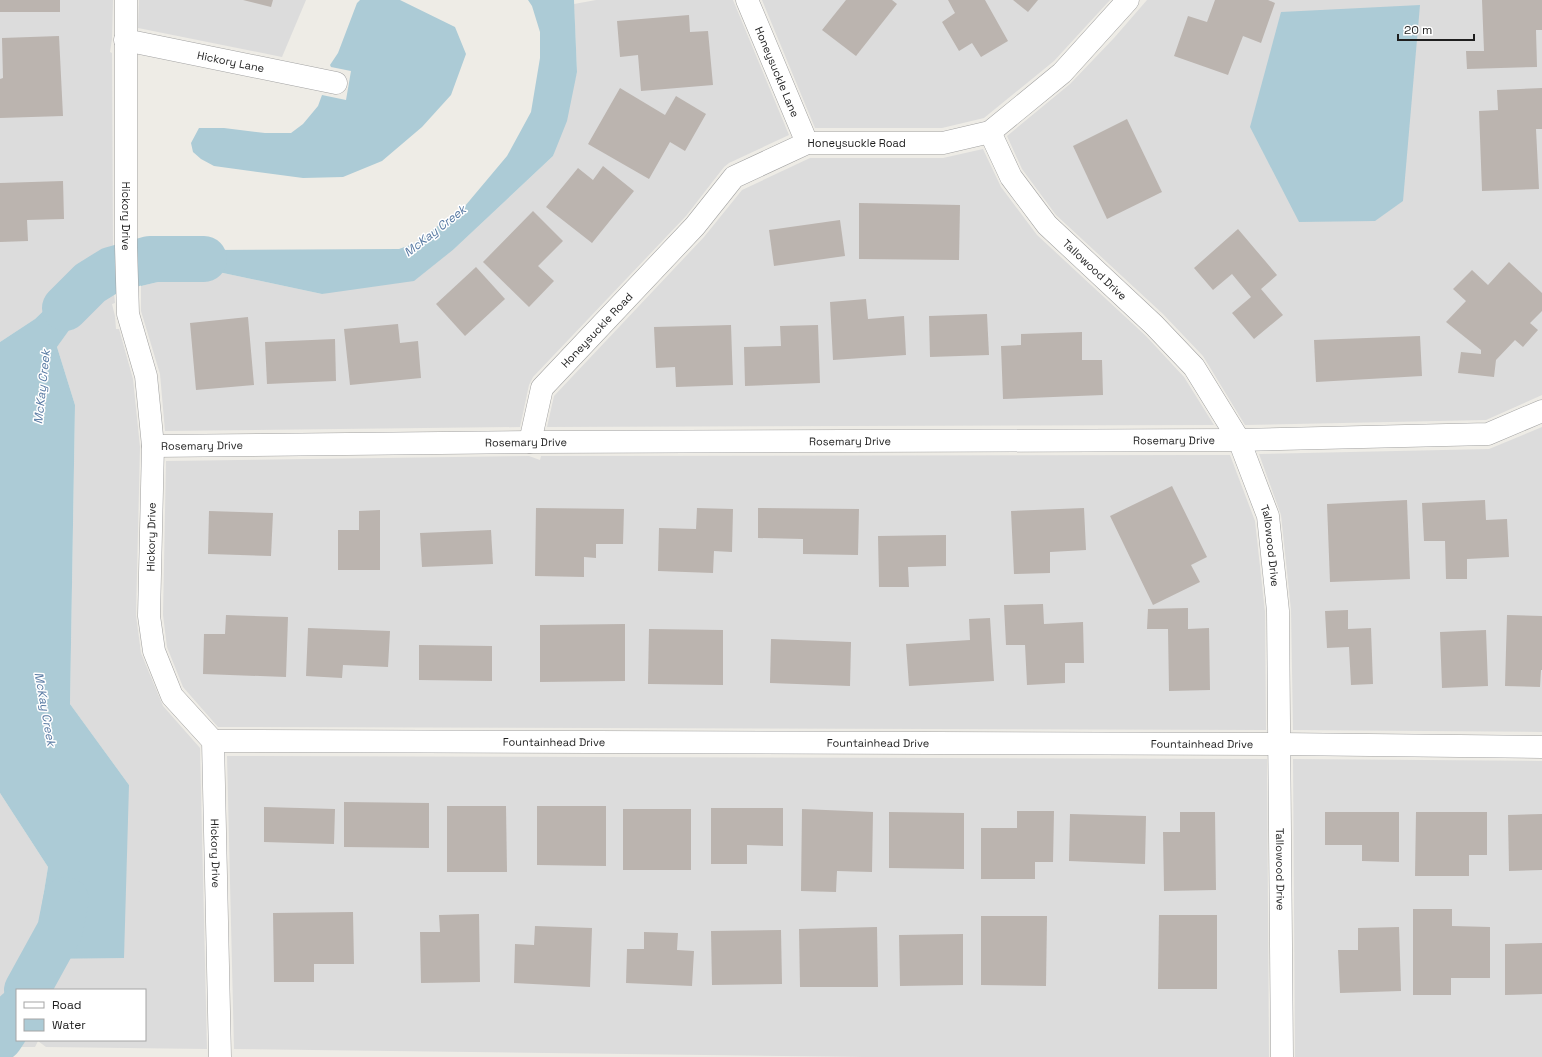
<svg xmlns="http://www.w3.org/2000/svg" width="1542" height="1057" viewBox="0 0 1542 1057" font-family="'Space Grotesk',sans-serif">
<rect width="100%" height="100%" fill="#eeece6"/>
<g fill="#dcdcdc" fill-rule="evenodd">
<path d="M0 0H113L112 39 110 52 112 53 113 253 103 254 35 319 0 342Z"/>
<path d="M139 0H306L282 57 138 28Z"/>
<path d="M596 0H733L789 135 729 163 724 167 686 216 533 377 529 385 520 427 165 431 160 374 141 311V286L209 270 322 294 454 249 553 156 577 72 574 4Z"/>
<path d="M762 0H1110L1054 61 984 118 942 128H815Z"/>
<path d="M1147 0H1542V395L1486 420 1245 425 1203 356 1163 314 1056 215 1022 169 1007 136 1070 84 1114 38Z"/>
<path d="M983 149 1001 187 1037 235 1146 336 1184 377 1214 425 547 427 554 396 704 237 742 190 810 158H943Z"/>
<path d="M114 292 115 303 112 304 115 316 116 329H119L133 379 140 447 136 615 141 653 163 706 200 748 207 1049 46 1047 38 1041 35 1047H0V793L48 867 33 959 129 785 70 704 75 405 57 347 92 297ZM17 990H145V1040H17Z"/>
<path d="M1542 427V732L1293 730 1291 610 1281 515 1259 454 1489 449Z"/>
<path d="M1230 455 1255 521 1265 612 1266 730 218 727 183 687 167 647 163 615 166 461 529 456 540 460 541 456Z"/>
<path d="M227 756 1267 759 1269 1057H864L234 1049Z"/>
<path d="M1293 759 1542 761V1057H1295Z"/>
</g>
<g fill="#accbd6">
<path d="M360 0H400L455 27 466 54 451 95 422 127 382 161 343 177 303 178 214 166 201 159 193 152 191 143 199 128H224L265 133H291L303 124 318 106 322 95 346 100 351 71 331 67 330 65 338 53 357 3Z"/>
<path d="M528 0H574L577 72 567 121 553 156 454 249 414 281 322 294 209 270 141 286 140 249H142L207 250 399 249 413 244 465 206 507 156 531 112 540 58V32L532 6Z"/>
<path d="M1420 5 1403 201 1375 221 1299 222 1250 127 1281 12Z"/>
<path d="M113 253 114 292 92 298 57 347 75 405 70 704 129 785 124 958 33 959 48 867 0 793V342L35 319 103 254Z"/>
</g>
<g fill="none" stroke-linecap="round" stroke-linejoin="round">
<g stroke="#accbd6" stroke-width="46">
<path d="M65 308 90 283 111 270 150 259H204"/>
<path d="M27 990 60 930 66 900"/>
<path d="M0 1038 17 1012"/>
</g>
</g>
<g fill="#bbb4af">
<rect x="0" y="0" width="60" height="12"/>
<path d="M243 0H273L271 7Z"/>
<path d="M846 0H892L897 4 856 56 822 30Z"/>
<path d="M948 0H985L1008 41 981 57 972 43 959 51 942 22 955 13Z"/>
<path d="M1013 0H1038L1028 12Z"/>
<path d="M1215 0H1268L1275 3 1261 43 1243 36 1228 75 1174 56 1188 16 1207 22Z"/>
<path d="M1482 0H1542V30H1536L1537 67 1467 69 1466 51H1484Z"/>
<path d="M689 15 690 32 708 31 713 85 641 91 638 55 620 57 617 21Z"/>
<path d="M59 36 63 116 0 118V79L3 78 2 38Z"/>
<path d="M620 88 665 115 676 96 706 114 685 151 670 142 649 179 588 144Z"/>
<path d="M1542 88V129H1536L1539 189 1482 191 1479 111 1498 110 1497 90Z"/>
<path d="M1127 119 1162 192 1107 219 1073 146Z"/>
<path d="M603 166 634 191 592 243 546 207 578 168 593 180Z"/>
<path d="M63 181 64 219 27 220 28 241 0 242V183Z"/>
<path d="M859 203 960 205 959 260 859 259Z"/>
<path d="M533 211 563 241 538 266 554 281 529 307 483 262Z"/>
<path d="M840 220 845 256 774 266 769 230Z"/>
<path d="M1238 229 1277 275 1261 289 1283 315 1254 339 1232 313 1251 297 1232 274 1213 290 1194 268Z"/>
<path d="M1509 262 1542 293V311L1530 323 1538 330 1523 347 1515 340 1496 360 1494 377 1458 373 1461 352 1481 354V350L1446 322 1466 301 1453 289 1472 270 1488 285Z"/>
<path d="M476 267 505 299 465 336 436 304Z"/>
<path d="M866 299 868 319 904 316 906 355 833 360 830 302Z"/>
<path d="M987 314 989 355 930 357 929 316Z"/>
<path d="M248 317 254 385 196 390 190 323Z"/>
<path d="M398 324 400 343 418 341 421 378 350 385 344 329Z"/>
<path d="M731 325 733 385 676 387 675 367 656 368 654 327Z"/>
<path d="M818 325 820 383 745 386 744 347 781 346 780 326Z"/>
<path d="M1082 332V360H1102L1103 395 1003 399 1001 346 1021 345V334Z"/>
<path d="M1420 336 1422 376 1316 382 1314 340Z"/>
<path d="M335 339 336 381 267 384 265 342Z"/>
<path d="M1172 486 1207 557 1191 565 1200 582 1153 605 1110 516Z"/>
<path d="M1407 500 1410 579 1330 582 1327 504Z"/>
<path d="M1485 500 1486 520 1507 519 1509 557 1467 559V579H1446L1445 541H1424L1422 503Z"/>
<path d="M536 508 624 509 623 544H596V558L584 557V577L535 576Z"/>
<path d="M697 508 733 509 732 552 714 551 713 573 658 571 659 528 696 529Z"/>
<path d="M758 508 859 509 858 555 803 554V539L758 538Z"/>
<path d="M1084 508 1086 550 1050 552V573L1014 574 1011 511Z"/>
<path d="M380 510V570H338V530H359V511Z"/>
<path d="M209 511 273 513 271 556 208 554Z"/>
<path d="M491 530 493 564 422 567 420 533Z"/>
<path d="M946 535V566L908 567 909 587H879L878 536Z"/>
<path d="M1043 604 1044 624 1083 622 1084 663H1065V683L1027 685 1025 645H1006L1004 605Z"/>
<path d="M1188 608V629L1209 628 1210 690 1169 691 1168 629H1147L1148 609Z"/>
<path d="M1348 610V629L1371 628 1373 684 1351 685 1349 647 1327 648 1325 611Z"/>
<path d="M226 615 288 617 286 677 203 674 204 634H225Z"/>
<path d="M1507 615 1542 616V670H1541L1540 687 1505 686Z"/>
<path d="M990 618 994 681 909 686 906 644 970 640 969 619Z"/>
<path d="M625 624V681L540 682V625Z"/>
<path d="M308 628 390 631 388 667 343 665 342 678 306 676Z"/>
<path d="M649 629 723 630V685L648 684Z"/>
<path d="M1486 630 1488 686 1442 688 1440 632Z"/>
<path d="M771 639 851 642 850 686 770 683Z"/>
<path d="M419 645 492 646V681L419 680Z"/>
<path d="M344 802 429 803V848L344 847Z"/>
<path d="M447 806H506L507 872H447Z"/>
<path d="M537 806H606V866L537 865Z"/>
<path d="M264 807 335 809 334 844 264 842Z"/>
<path d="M711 808H783V846L747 845V864H711Z"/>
<rect x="623" y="809" width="68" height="61"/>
<path d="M802 809 873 812 872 872 837 871 836 892 801 891Z"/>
<path d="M1017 811H1054L1053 862H1035V879H981V828H1017Z"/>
<path d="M889 812 964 813V869L889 868Z"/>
<path d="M1180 812H1215L1216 890 1164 891 1163 832H1180Z"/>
<path d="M1325 812H1399V862L1362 861V845H1325Z"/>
<path d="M1416 812H1487V855H1469V876H1415Z"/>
<path d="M1070 814 1146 816 1145 864 1069 861Z"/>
<path d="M1542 814V870L1509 871 1508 815Z"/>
<path d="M1413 909H1452V926L1490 927V978H1451V995H1413Z"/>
<path d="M353 912 354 964H314V982H274L273 913Z"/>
<path d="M479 914 480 982 421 983 420 932H440L439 915Z"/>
<path d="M1159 915H1217V989H1158Z"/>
<path d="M981 916H1047L1046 986 981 985Z"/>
<path d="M535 926 592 928 590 987 514 983 515 944 534 945Z"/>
<path d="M877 927 878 987H800L799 929Z"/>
<path d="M1399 927 1401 991 1340 993 1338 950H1358V928Z"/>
<path d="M781 930 782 984 712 985 711 931Z"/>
<path d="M644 932 678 933 677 950 694 951 692 986 626 983 627 949H644Z"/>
<path d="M963 934V985L900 986 899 935Z"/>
<path d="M1542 943V994L1505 995V944Z"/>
</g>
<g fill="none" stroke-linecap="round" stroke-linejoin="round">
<defs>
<g id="minor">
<path id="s1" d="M126 0V247L128 314 146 376 153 446 149 616 154 651 172 696 213 741 220 1057"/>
<path id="s2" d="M747 0 807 143"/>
<path id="s3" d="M125 40 336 83"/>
<path id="s4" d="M990 132 1011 177 1047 225 1154 325 1194 367 1239 440 1268 516 1278 611 1282 1057"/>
<path id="s5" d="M530 442 542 388 695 226 734 177 807 143H943L990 132 1062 73 1128 0"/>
<path id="s6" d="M153 446 530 442 1239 440 1488 434 1542 411"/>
<path id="s7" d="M213 741 1280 744 1542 747"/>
</g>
</defs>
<use href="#minor" stroke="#a2a2a2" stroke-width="23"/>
<use href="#minor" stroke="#fff" stroke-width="22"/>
</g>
<g text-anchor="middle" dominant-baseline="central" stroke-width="3" stroke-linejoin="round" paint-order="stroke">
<g font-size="11" fill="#1e1e1e" stroke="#fff">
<text stroke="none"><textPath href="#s3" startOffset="108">Hickory Lane</textPath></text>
<text stroke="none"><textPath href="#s2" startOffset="78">Honeysuckle Lane</textPath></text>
<text stroke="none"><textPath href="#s5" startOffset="471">Honeysuckle Road</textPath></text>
<text stroke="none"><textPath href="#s1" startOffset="216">Hickory Drive</textPath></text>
<text stroke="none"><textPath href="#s4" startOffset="175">Tallowood Drive</textPath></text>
<text stroke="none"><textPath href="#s5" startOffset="135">Honeysuckle Road</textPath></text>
<text stroke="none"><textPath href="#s6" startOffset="1021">Rosemary Drive</textPath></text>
<text stroke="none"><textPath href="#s6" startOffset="697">Rosemary Drive</textPath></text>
<text stroke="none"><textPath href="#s6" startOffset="373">Rosemary Drive</textPath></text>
<text stroke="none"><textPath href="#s6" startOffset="49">Rosemary Drive</textPath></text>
<text transform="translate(151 537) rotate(-89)">Hickory Drive</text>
<text stroke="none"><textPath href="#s4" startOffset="511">Tallowood Drive</textPath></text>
<text stroke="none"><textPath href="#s7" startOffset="341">Fountainhead Drive</textPath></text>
<text stroke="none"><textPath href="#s7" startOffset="665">Fountainhead Drive</textPath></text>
<text stroke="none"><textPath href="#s7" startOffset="989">Fountainhead Drive</textPath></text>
<text stroke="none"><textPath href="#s1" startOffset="876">Hickory Drive</textPath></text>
<text stroke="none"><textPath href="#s4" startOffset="835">Tallowood Drive</textPath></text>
</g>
<g font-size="12" font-style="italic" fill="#5779a2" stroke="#fff">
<text transform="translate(435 231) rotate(-38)">McKay Creek</text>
<text transform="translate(42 387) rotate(-84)">McKay Creek</text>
<text transform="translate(45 709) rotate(80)">McKay Creek</text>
</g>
</g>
<rect x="16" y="989" width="130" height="52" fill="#ffffff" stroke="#a5a5a5"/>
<rect x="24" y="1002" width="20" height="6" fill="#ffffff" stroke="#a5a5a5"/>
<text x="52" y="1009" font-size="12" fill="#1e1e1e">Road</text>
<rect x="24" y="1019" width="20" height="12" fill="#accbd6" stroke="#a5a5a5"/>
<text x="52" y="1029" font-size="12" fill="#1e1e1e">Water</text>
<path d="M1398 34v6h76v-6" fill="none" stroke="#1e1e1e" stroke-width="2"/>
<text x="1404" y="34" font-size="12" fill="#1e1e1e" stroke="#ffffff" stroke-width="3" paint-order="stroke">20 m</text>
</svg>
